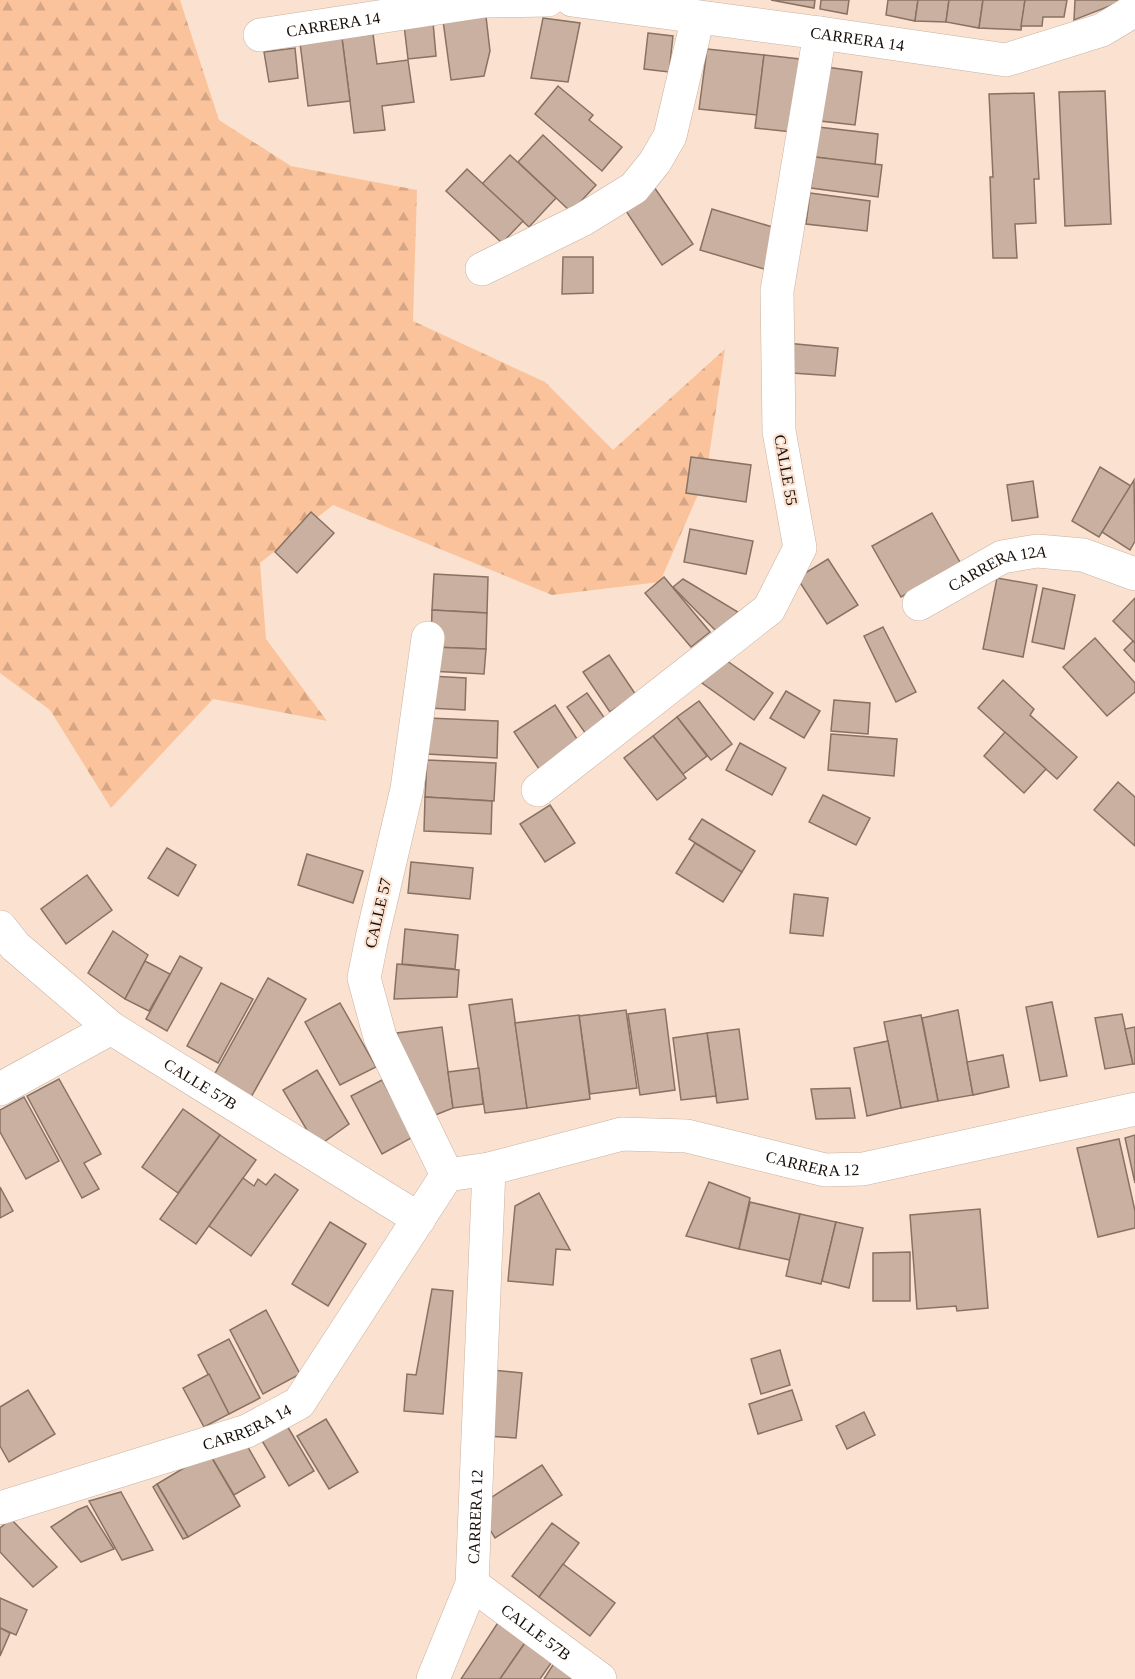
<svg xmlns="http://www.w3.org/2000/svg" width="1135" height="1679" viewBox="0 0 1135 1679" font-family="Georgia,serif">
<defs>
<pattern id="forest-firs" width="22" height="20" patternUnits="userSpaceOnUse" patternTransform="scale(1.5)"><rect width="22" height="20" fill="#fac39b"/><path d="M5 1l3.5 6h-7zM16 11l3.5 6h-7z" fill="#d6a684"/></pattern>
</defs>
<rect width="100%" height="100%" fill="#fbe2d0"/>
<path fill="url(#forest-firs)" d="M0 0H180L219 120 291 166 417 190 413 321 545 382 613 450 725 349 706 476 660 582 552 595 333 505 260 563 266 639 327 721 213 699 111 808 50 710 0 673Z"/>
<g fill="#c9b0a0" stroke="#897263" stroke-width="1.5">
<path d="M771 0H815L814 8Z"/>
<path d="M821 0H849L847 14 820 9Z"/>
<path d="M888 0H918L915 21 886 15Z"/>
<path d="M918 0H949L946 22 915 21Z"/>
<path d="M949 0H983L979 28 946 22Z"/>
<path d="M983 0H1025L1021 30 979 28Z"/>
<path d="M1025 0H1067L1064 17H1043L1042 26H1021Z"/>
<path d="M1075 0H1125L1074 20Z"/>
<path d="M485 8 490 51 484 76 451 80 442 13Z"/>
<path d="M543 18 580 23 568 82 531 78Z"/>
<path d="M433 22 436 56 408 59 404 25Z"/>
<path d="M648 33 673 36 669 72 644 69Z"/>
<path d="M373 34 377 64 408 60 414 102 382 106 385 130 354 133 342 38Z"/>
<path d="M342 38 350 101 308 106 300 43Z"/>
<path d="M295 48 298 78 269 82 264 52Z"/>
<path d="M707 49 764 55 757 115 699 109Z"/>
<path d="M764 55 800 59 792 132 755 128Z"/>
<path d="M826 67 862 72 855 125 820 121Z"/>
<path d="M558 86 593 115 589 120 622 147 602 171 535 114Z"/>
<path d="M1105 91 1111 224 1065 226 1059 92Z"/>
<path d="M1034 93 1039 179H1034L1036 223 1015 224 1017 258H993L990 177H993L989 94Z"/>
<path d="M818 127 878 134 875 165 815 157Z"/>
<path d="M543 135 596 185 571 212 518 162Z"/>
<path d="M510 155 556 198 529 227 482 184Z"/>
<path d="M815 157 882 165 878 197 811 188Z"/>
<path d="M467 169 523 221 502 243 446 191Z"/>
<path d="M650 181 693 244 662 265 620 202Z"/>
<path d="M810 193 870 201 867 231 806 224Z"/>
<path d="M712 209 776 228 764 269 700 250Z"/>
<path d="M563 257H593V293L562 294Z"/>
<path d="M786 343 838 348 835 376 792 373Z"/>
<path d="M691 457 751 465 746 502 686 493Z"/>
<path d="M1100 467 1131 486 1099 537 1072 521Z"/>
<path d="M1134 480 1135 541 1130 550 1102 532Z"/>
<path d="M1033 481 1038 517 1012 521 1007 485Z"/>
<path d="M311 512 334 533 297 573 275 552Z"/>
<path d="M932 513 961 564 901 597 872 546Z"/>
<path d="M690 529 753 541 746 574 684 562Z"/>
<path d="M828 559 858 605 827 624 797 578Z"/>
<path d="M434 574 488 577 487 613 432 610Z"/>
<path d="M664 577 710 632 691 647 645 593Z"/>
<path d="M997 578 1037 585 1023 657 983 649Z"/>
<path d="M683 579 738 612 716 631 673 587Z"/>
<path d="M1043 588 1075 595 1064 649 1032 642Z"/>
<path d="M1135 598V643L1113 621Z"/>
<path d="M432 610 487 613 486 649 431 647Z"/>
<path d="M883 627 916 692 896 702 864 636Z"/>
<path d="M1095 638 1135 683V692L1107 716 1063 667Z"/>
<path d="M1133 641 1135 643V662L1124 650Z"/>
<path d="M431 647 486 649 484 674 430 671Z"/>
<path d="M609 655 636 695 610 712 583 672Z"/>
<path d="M720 656 773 693 754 720 702 683Z"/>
<path d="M430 676 466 678 465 710 429 708Z"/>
<path d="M1003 680 1034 709 1030 715 1077 757 1057 779 978 708Z"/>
<path d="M786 691 820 711 804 738 770 718Z"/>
<path d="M587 693 608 723 588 737 567 707Z"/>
<path d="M834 700 870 703 868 734 831 731Z"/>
<path d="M699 701 732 744 711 760 677 717Z"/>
<path d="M555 705 579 742 539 769 514 732Z"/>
<path d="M677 717 707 756 683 774 653 736Z"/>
<path d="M428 718 498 721 497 758 427 754Z"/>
<path d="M1005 732 1046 769 1024 793 984 756Z"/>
<path d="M831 734 897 739 894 776 828 770Z"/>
<path d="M653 736 686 778 657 800 624 758Z"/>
<path d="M740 743 786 768 772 795 726 770Z"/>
<path d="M427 760 496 763 494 801 425 797Z"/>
<path d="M1118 782 1135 797V846L1094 810Z"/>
<path d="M823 795 870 818 856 845 809 822Z"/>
<path d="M425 797 492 801 491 834 424 831Z"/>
<path d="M550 805 575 843 545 862 520 824Z"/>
<path d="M702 819 755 851 742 872 689 839Z"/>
<path d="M695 843 742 872 723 902 676 873Z"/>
<path d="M167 848 196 865 178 896 148 878Z"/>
<path d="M307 854 363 871 353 903 298 885Z"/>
<path d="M411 862 473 868 470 899 408 893Z"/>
<path d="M87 875 112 910 66 944 41 909Z"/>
<path d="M794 894 828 898 823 936 790 933Z"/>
<path d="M405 929 458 935 455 969 402 964Z"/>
<path d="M113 931 148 955 125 999 88 973Z"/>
<path d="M180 956 202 968 167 1031 146 1019Z"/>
<path d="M145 961 170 974 149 1011 125 999Z"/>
<path d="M397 964 459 970 457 997 394 999Z"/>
<path d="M268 978 306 999 250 1099 213 1077Z"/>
<path d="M221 983 253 999 218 1063 187 1046Z"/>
<path d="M512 999 527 1108 485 1113 469 1005Z"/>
<path d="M1052 1002 1067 1076 1040 1081 1026 1007Z"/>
<path d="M340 1003 376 1067 340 1085 305 1022Z"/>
<path d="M665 1009 675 1090 640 1095 628 1014Z"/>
<path d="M626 1010 637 1088 590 1094 579 1016Z"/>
<path d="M958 1010 973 1095 938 1101 922 1018Z"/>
<path d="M1122 1014 1133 1064 1105 1069 1095 1018Z"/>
<path d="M579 1015 590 1099 527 1108 515 1023Z"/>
<path d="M921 1015 938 1101 901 1108 884 1022Z"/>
<path d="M442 1027 453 1108 430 1117 423 1109 419 1079 410 1080 397 1033Z"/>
<path d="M1135 1027V1064H1133L1125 1029Z"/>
<path d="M739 1029 748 1099 717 1103 707 1033Z"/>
<path d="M707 1033 716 1096 681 1100 673 1038Z"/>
<path d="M888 1041 901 1108 867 1116 854 1048Z"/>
<path d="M1003 1055 1009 1087 973 1095 967 1062Z"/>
<path d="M479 1068 483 1104 453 1108 448 1072Z"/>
<path d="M317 1070 349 1124 317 1147 283 1090Z"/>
<path d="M59 1079 101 1154 84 1163 99 1189 82 1198 27 1096Z"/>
<path d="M382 1080 413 1137 382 1154 351 1096Z"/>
<path d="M850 1088 855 1118 816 1119 811 1089Z"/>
<path d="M24 1097 59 1161 26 1179 0 1132V1110Z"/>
<path d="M183 1109 220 1135 178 1193 142 1167Z"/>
<path d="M220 1135 256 1160 196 1244 160 1219Z"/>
<path d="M1135 1135V1183L1125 1138Z"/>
<path d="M1119 1139 1135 1211V1228L1098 1237 1077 1148Z"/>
<path d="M275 1174 298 1190 251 1256 209 1226 243 1178 254 1186 258 1179 266 1185Z"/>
<path d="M709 1182 750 1198 739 1249 686 1236Z"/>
<path d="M0 1187 13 1211 0 1218Z"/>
<path d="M539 1193 570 1250 556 1249 553 1285 508 1281 515 1206Z"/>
<path d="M750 1202 800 1214 790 1260 739 1249Z"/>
<path d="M980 1209 988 1308 957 1311 956 1306 917 1309 910 1215Z"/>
<path d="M800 1214 836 1222 821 1284 786 1276Z"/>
<path d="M330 1222 366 1244 328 1306 292 1284Z"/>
<path d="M836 1222 863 1228 849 1288 822 1281Z"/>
<path d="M910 1252V1301H873V1253Z"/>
<path d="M432 1289 453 1291 443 1414 404 1411 407 1374 416 1375Z"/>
<path d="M266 1310 300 1374 263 1394 230 1330Z"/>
<path d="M229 1339 260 1398 229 1414 198 1355Z"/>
<path d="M780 1350 790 1385 761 1394 751 1359Z"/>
<path d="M492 1370 522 1373 516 1438 486 1436Z"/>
<path d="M209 1374 229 1414 204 1427 183 1388Z"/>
<path d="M28 1390 55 1434 9 1462 0 1446V1407Z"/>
<path d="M792 1390 802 1420 758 1434 749 1404Z"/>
<path d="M864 1412 875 1435 847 1449 836 1426Z"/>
<path d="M283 1419 314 1471 289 1486 258 1434Z"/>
<path d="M326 1419 358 1472 329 1489 297 1436Z"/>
<path d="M241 1435 265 1477 234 1495 209 1453Z"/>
<path d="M209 1453 240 1506 188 1537 157 1484Z"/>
<path d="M542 1465 562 1495 495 1538 486 1523 481 1504Z"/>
<path d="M157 1484 188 1537 183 1539 153 1487Z"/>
<path d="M121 1492 153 1550 122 1560 89 1501Z"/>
<path d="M87 1506 114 1549 81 1562 51 1527 77 1510Z"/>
<path d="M11 1519 57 1567 33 1587 0 1552V1528Z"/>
<path d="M552 1523 579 1543 539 1597 512 1576Z"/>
<path d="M563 1564 615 1603 590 1636 539 1597Z"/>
<path d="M0 1598 27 1610 16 1635 0 1628Z"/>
<path d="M501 1618 529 1637 500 1679H461Z"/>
<path d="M0 1628 10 1633 0 1656Z"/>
<path d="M529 1637 556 1656 540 1679H500Z"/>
<path d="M558 1657 590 1679H544Z"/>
</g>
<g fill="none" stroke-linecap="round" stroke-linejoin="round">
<defs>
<g id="street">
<path id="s1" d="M572 0 820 33 1006 60 1102 30 1135 10"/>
<path id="s2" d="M260 35 484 1 548 0"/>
<path d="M482 269 582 220 634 188 655 162 670 136 698 17"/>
<path id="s3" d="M919 604 1002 557 1037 551 1083 555 1135 574"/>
<path d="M428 638 407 789 372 938 364 978 380 1037 447 1175"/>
<path d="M538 790 769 609 800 548 779 431 777 291 820 33"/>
<path id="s4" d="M0 927 15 946 111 1028 419 1219"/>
<path d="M0 1089 111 1028"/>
<path id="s5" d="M447 1175 489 1169 622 1134 687 1136 825 1170 863 1169 1135 1109"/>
<path id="s6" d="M0 1508 247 1431 299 1403 447 1175"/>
<path id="s7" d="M472 1584 600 1679"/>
<path id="s8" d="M433 1679 472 1584 489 1169"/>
</g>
</defs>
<use href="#street" stroke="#c9b1a0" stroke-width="34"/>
<use href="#street" stroke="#fff" stroke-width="33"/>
</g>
<g text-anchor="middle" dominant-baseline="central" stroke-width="4.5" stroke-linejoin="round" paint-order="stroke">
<g font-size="16" fill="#170e08" stroke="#fbe2d0">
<text stroke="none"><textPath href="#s2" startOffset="74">CARRERA 14</textPath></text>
<text stroke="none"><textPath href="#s1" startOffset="288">CARRERA 14</textPath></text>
<text transform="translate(786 470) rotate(80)">CALLE 55</text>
<text stroke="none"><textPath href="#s3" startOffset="88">CARRERA 12A</textPath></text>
<text transform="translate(378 913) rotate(-77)">CALLE 57</text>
<text stroke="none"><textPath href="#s4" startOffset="256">CALLE 57B</textPath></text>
<text stroke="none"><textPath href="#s5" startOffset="374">CARRERA 12</textPath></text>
<text stroke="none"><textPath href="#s6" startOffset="260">CARRERA 14</textPath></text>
<text stroke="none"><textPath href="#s8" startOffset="170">CARRERA 12</textPath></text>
<text stroke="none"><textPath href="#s7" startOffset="80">CALLE 57B</textPath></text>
</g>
</g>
</svg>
